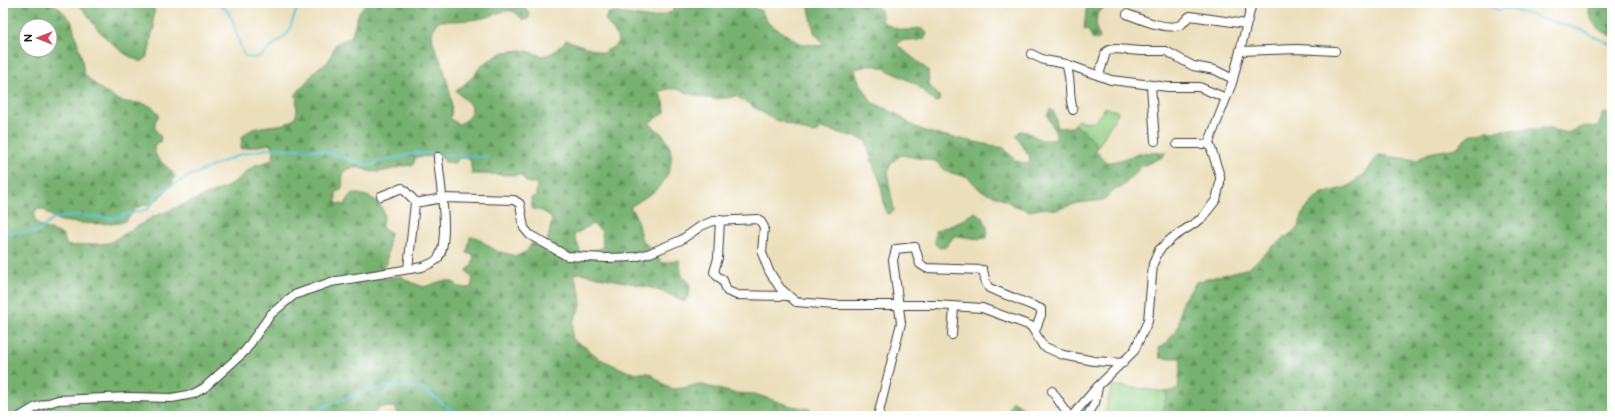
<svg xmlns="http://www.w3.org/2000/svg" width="1615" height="419" viewBox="0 0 1615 419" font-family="'Balsamiq Sans',sans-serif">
<defs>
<pattern id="forest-firs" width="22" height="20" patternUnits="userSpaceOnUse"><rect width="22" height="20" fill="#76b170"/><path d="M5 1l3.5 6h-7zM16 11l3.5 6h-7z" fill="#608f5b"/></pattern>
</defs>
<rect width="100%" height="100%" fill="#fff"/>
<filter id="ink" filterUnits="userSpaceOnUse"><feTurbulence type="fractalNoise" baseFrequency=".025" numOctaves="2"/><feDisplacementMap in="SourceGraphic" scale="8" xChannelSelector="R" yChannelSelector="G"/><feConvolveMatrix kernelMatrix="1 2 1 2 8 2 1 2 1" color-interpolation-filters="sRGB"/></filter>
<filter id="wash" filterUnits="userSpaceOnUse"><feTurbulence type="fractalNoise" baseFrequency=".012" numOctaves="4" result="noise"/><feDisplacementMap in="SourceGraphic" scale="16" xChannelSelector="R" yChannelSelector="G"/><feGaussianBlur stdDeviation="0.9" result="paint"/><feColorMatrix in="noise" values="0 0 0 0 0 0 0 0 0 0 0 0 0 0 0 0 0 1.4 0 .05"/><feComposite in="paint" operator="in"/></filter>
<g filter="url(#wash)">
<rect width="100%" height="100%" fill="#ebdfbb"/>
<g fill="#93ce82" stroke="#58754f">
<path d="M1104 107 1117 111 1118 113 1098 146 1085 132 1075 125V123L1078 120 1093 123 1103 112Z"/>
<path d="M1112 385 1167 392 1162 416H1104Z"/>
</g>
<g fill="url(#forest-firs)" stroke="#496646" fill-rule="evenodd">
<path d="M3 3H54L71 20 82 59 84 74 98 87 116 99C131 106 150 98 159 115 153 125 153 128 161 137L160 142 155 144C151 160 169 165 175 176L171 186 152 205C128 204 135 220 120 223 112 225 64 223 58 220 53 218 48 213 43 209H38L34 212C33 233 57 227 64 237 65 239 66 244 67 246L109 243 153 217 229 186 255 165 270 161 273 157 274 150 270 144 241 149 242 137C257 118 296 134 297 110 297 105 296 99 296 94L318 68 328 62 336 44 341 41 351 38 359 12 366 3H520L525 7 530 15 528 19 523 20C519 17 516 11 511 11 501 10 493 16 484 18 468 21 453 21 438 21 425 36 438 52 443 67 447 80 455 107 450 119L459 124C467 121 472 115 472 107L456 91 475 75 481 65 504 52 522 50 544 56 554 52 566 40 603 53 618 44 617 36 605 19 608 13 613 12 652 18 672 12 676 3H744L761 11 769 24 800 43 819 46 824 44 814 32 808 3C821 3 869 0 878 7 882 10 882 16 882 21 888 25 895 29 903 30 913 31 919 24 927 33L925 38 920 40H901L897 45 928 70 929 85 939 96 940 101 935 102 916 84 881 67 871 65 855 69C856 81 867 91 871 102L897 114 910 124 927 132 1004 148 1016 161 1029 164 1030 157 1016 136 1020 131 1027 132 1041 140H1053L1057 136 1047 115 1050 109 1054 112 1058 128 1072 127 1075 125 1085 132 1098 146 1095 150 1106 162H1113L1142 153 1166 152 1163 157 1142 166 1121 188H1116L1104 200 1078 203 1056 210 1045 208 1030 211 1015 206 1001 198 980 190 968 177 947 172 935 161 901 155C898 158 893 160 891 164 884 175 893 198 894 211L890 214 886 213 880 181 871 160 866 140 821 128 817 132 811 133 771 118 736 96C724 99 713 100 701 97 683 93 677 84 659 92L664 102 665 112 649 123C654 128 661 132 665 138 678 156 669 182 652 193 645 198 637 202 630 207L636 216 641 238 661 261 663 263 679 260 682 276 690 285 689 296 684 302C652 283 616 282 581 273L574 274 580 293 581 305 573 322 572 339 588 349 600 359 629 372 649 373 671 389 683 388 699 384 733 393 755 394 791 406 809 409 820 416H397L396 407H380L375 411V416H3ZM26 26H50V50H26ZM430 156 442 157 445 162 455 163 459 158H470L472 174 521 175 526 182 537 184 536 196 531 198 532 209C541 210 548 212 552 220L548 239 542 247 532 243 527 251 517 256 496 251 476 237H470L467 253 474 255 472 266 468 269 467 271 473 279 471 287 468 288 459 287 455 283 449 281H442L424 287 410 282 401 276 384 279 381 268 387 263 390 232 382 228C381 223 384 221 384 216 383 199 366 195 353 193L350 195 345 205 336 203V193L342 188 343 172C360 162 362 172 376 172 389 172 400 165 413 165L416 157ZM592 224 602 231 603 248 581 253 574 235Z"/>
<path d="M76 3H155L153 22 155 28C147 39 154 55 141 62 124 55 108 42 96 27 89 18 86 10 76 3Z"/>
<path d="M1087 3H1120L1116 7H1105L1097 14 1096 28 1100 38 1098 40 1093 39 1088 30 1084 29Z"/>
<path d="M1587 3H1612V36C1595 28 1590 23 1587 3Z"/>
<path d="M1603 113 1612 115V416H1162L1167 392 1178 389 1181 358H1160L1159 348 1166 344 1178 327 1182 302 1196 282 1249 268 1273 246 1297 229 1305 209 1320 194 1347 187 1365 174 1378 155 1417 160 1429 153 1456 148 1470 135 1487 131 1547 128 1567 133 1584 126 1598 127Z"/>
<path d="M974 212C984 216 990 229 987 238 974 240 966 236 954 236L946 247 940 248 935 244V231L960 222Z"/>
<path d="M1013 401 1023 408 1026 416H1005Z"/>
</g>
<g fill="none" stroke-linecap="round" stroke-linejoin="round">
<g stroke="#5cc6d7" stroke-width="2">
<path d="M193 3C199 4 218 4 221 6 234 10 237 44 245 56L253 58 261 56 288 33 296 11 302 3"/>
<path d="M1488 3 1498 11 1507 8 1581 30 1612 45"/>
<path d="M3 233 38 232 54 218 76 215 113 218 148 209 157 194 185 178 241 154 272 148 320 150 368 166 384 160 417 153 487 157"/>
<path d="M305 416C339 400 385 377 422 390 437 395 448 411 463 416"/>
</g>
</g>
</g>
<g filter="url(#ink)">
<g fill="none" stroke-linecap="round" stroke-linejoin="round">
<defs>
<g id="minor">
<path d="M1127 14C1140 19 1167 31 1180 25 1185 23 1186 18 1190 16L1246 24"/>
<path d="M1240 51 1297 49 1335 51"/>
<path d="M1031 54 1044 60 1066 64 1111 80 1168 87H1199L1226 98"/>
<path d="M1066 64C1072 79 1068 95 1073 110"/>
<path d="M1099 75 1106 52 1109 50 1116 49 1141 51H1166L1193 66 1215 70 1233 79"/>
<path d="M1151 86 1155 141"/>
<path d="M1177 144H1209"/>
<path d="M381 196 402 188 416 202"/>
<path d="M720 220 718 258 714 272 717 276 723 280 727 291 737 295 788 296"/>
<path d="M408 269 415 203 443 198 514 200 520 204 524 228 530 235 567 256 606 258 635 257 650 253 681 240 701 226 713 221 758 219 761 222 764 227 762 253 769 271 780 288 796 302 834 305H936L982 308 1031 326 1043 346 1063 355 1094 361 1123 363"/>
<path d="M952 335 954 307"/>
<path d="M1052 391 1069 416"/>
<path d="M21 416 36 407 58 400 129 397 172 398 193 394 204 388 245 351 271 314 294 295 331 282 422 267C428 265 434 263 438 258 451 240 439 179 438 157"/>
<path d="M878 416 901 323 893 260 896 249 915 247 920 264 926 268 983 270 986 283 989 288 1041 309V315L1035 331"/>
<path d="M1072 416 1098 386 1134 351 1148 321 1153 264 1159 250 1172 238 1201 219 1216 200 1220 183V176L1209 142 1232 83 1252 3"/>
<path d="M1087 416 1095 403 1098 387"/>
</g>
</defs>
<use href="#minor" stroke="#3b3934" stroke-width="10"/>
<use href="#minor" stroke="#fff" stroke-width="8"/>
</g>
</g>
<rect width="1615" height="419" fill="none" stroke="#fff" stroke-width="16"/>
<g transform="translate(38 38) rotate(270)"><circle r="19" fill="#ffffff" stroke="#a4a4a4"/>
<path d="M0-3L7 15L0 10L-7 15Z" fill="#d1495b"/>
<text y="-6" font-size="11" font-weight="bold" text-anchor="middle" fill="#1c1c1c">N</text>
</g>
</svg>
